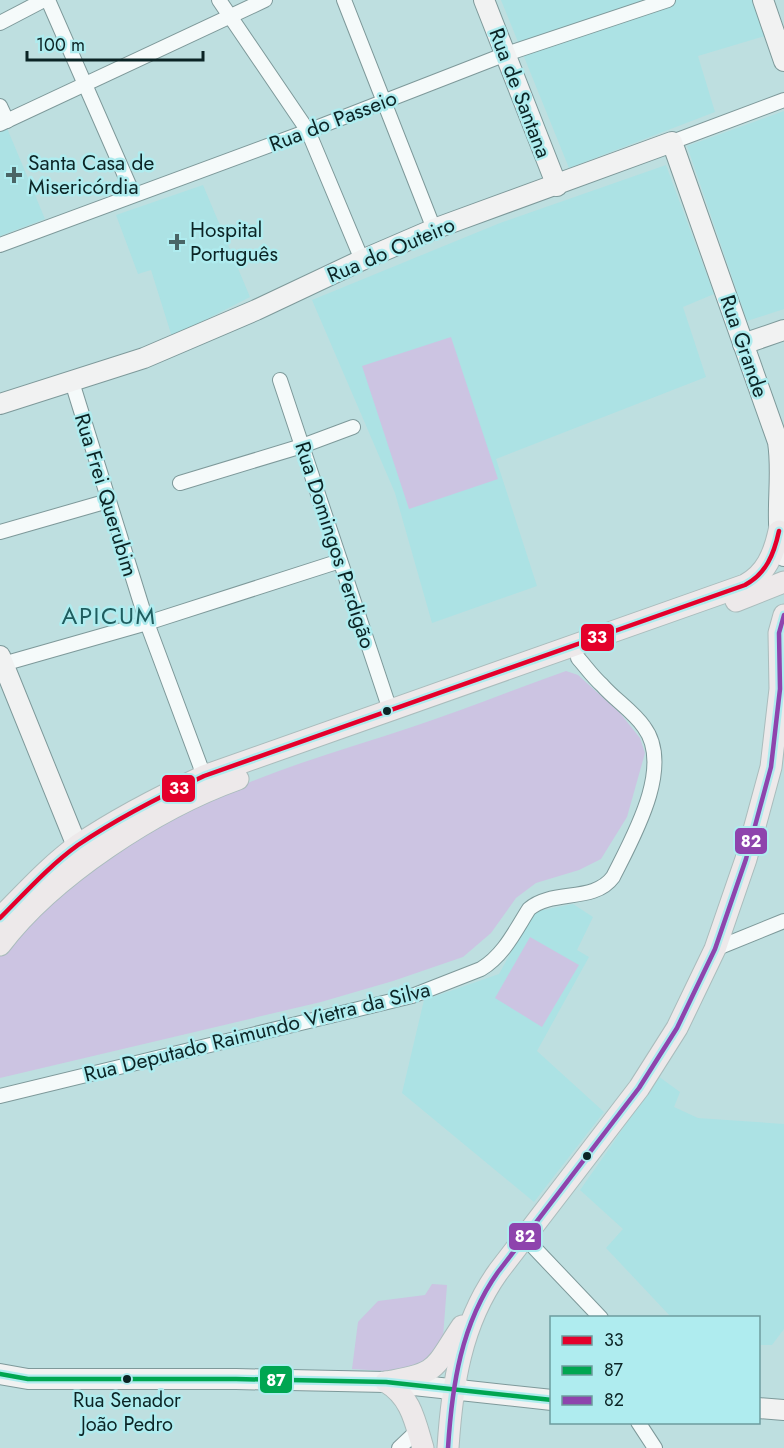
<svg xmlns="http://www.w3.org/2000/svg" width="784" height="1448" viewBox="0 0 784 1448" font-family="Jost,sans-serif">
<rect width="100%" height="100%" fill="#bedfe0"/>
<g fill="#ace2e4">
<path d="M501 0H753L765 36 698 56 715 112 569 168Z"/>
<path d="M784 111V309L747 321 687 146Z"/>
<path d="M7 128 45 219 0 236V131Z"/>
<path d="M666 165 714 294 683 307 706 377 496 459 537 586 432 623 395 493 312 300 500 223Z"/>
<path d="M203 185 250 297 172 337 151 270 138 274 116 215Z"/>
<path d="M573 904 593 917 577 950 589 957 537 1051 604 1112 534 1202 402 1093 424 1000 499 974 533 912Z"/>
<path d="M658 1076 680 1092 674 1107 698 1118 784 1124V1329L772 1345H759L758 1318 671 1317 606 1248 623 1229 580 1190 611 1146Z"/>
</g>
<g fill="#ccc4e2">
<path d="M451 337 498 479 409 509 362 366Z"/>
<path d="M566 671 578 675 620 713 640 738 645 753 627 817 601 859 579 870 536 883 516 898 491 933 463 957 393 981 321 1002 0 1078V956C64 875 155 824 248 783 301 761 358 745 412 727 464 710 515 689 566 671Z"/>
<path d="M530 937 579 965 542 1027 495 998Z"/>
<path d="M432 1284 447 1285 443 1337 428 1361 401 1372 352 1369 358 1322 378 1301 425 1295Z"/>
</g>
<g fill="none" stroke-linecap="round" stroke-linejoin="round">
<defs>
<g id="street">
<path d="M48 0 133 194"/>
<path d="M219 0 308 131 362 260"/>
<path d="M344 0 434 229"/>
<path d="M0 23 44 0"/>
<path d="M0 106 7 121"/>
<path d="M0 124 265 0"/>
<path d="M672 142 784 100"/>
<path d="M0 245 308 131 506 54 668 0"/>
<path d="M280 380 390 710"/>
<path d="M72 382 147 623 204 776"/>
<path d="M180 483 302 446 353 427"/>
<path d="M0 532 108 501"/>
<path d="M3 664 147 623 340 561"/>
<path d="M715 949 784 921"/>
<path d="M0 1096 412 996 481 969C504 955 515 931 529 909 552 889 594 903 613 877 632 839 674 767 644 727 633 711 615 700 602 685 593 677 586 667 578 658"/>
<path d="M525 1238 601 1318"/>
<path d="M638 1422 655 1448"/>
<path d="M399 1448 418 1430"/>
</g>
<g id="secondary">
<path d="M484 0 557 186"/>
<path d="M763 0 784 61"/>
<path d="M743 344 784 330"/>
<path d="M0 404 144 358 256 310 362 260 434 229 672 142 778 442C784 480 773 519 784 556"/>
<path d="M0 656 77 846"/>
<path d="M0 1374 28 1379H236L386 1382 552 1400"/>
<path d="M758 1408 784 1410"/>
</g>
<g id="primary">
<path d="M736 601 784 582"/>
<path d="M0 918C25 893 49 866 78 845 118 818 161 796 204 776L745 585C766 574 774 554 779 531"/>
<path d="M0 945C52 876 157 808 238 779"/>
<path d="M386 1382C440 1373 433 1369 462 1326"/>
<path d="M386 1382C411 1397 415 1421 423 1448"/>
<path d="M448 1448C452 1385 461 1324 498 1272L639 1088 677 1028 715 949 746 859 771 767 780 689 779 633 784 615"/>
</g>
</defs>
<use href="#street" stroke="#7e999a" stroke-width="16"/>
<use href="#secondary" stroke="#7e999a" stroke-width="22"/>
<use href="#primary" stroke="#aabcbc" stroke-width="23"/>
<use href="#street" stroke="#f5fafa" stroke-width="14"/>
<use href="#secondary" stroke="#f1f2f2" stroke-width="20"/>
<use href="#primary" stroke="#ede9ea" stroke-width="21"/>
<defs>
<path id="bus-1" d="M0 918C25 893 49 866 78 845 118 818 161 796 204 776L745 585C766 574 774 554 779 531"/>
<path id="bus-2" d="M0 1374 28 1379H236L386 1382 552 1400"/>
<path id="bus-3" d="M448 1448C452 1385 461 1324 498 1272L639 1088 677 1028 715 949 746 859 771 767 780 689 779 633 784 615"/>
</defs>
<use href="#bus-1" stroke="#afecef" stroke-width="9"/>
<use href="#bus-2" stroke="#afecef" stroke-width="9"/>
<use href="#bus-3" stroke="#afecef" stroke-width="9"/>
<use href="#bus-1" stroke="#e4002b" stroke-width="4.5"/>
<use href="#bus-2" stroke="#00a651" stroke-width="4.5"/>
<use href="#bus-3" stroke="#8e44ad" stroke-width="4.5"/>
</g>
<g fill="#4a6566" stroke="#afecef" stroke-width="2">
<path d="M11 166h6v6h6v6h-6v6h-6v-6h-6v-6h6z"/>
<path d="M174 233h6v6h6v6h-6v6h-6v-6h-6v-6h6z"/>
</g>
<g fill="#0b2425" stroke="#afecef" stroke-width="2">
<circle cx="387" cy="711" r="5"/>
<circle cx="587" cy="1156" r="5"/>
<circle cx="127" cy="1379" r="5"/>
</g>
<g text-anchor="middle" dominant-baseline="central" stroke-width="5" stroke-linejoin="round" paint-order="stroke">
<g font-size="20" fill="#0b2425" stroke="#afecef">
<text x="127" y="1400">Rua Senador<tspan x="127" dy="24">João Pedro</tspan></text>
</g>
<g font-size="21" fill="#0b2425" stroke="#afecef">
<text transform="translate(520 93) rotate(69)">Rua de Santana</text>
<text transform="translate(333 121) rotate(-21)">Rua do Passeio</text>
<text transform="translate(391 250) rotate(-23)">Rua do Outeiro</text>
<text transform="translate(744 346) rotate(71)">Rua Grande</text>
<text transform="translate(106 495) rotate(73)">Rua Frei Querubim</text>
<text transform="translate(335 545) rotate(72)">Rua Domingos Perdigão</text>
<text transform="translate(257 1032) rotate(-14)">Rua Deputado Raimundo Vietra da Silva</text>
</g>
<g font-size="21" fill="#0b2425" stroke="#afecef" text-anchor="start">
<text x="28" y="163">Santa Casa de<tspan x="28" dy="24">Misericórdia</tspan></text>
<text x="190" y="230">Hospital<tspan x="190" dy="24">Português</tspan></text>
</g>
<g font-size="24" letter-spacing="1.5" fill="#1f5d5f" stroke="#afecef">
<text x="109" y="615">APICUM</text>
</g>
</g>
<g stroke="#afecef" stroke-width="2">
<rect x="580" y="623" width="35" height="29" rx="6" fill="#e4002b"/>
<rect x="161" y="774" width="35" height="29" rx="6" fill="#e4002b"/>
<rect x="734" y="827" width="34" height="28" rx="6" fill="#8e44ad"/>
<rect x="508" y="1222" width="34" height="29" rx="6" fill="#8e44ad"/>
<rect x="259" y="1365" width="34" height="29" rx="6" fill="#00a651"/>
</g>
<g font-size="16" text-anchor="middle" font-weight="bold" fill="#fff">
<text x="597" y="643">33</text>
<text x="179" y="794">33</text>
<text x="751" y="847">82</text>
<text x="525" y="1242">82</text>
<text x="276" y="1386">87</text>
</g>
<rect x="550" y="1316" width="210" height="108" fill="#afecef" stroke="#6d9c9e" stroke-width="1.5"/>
<rect x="562" y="1336" width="30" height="9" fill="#e4002b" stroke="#6d9c9e" stroke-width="1.5"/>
<text x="604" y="1346" font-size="18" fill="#0b2425">33</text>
<rect x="562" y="1366" width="30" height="9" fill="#00a651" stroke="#6d9c9e" stroke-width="1.5"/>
<text x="604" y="1376" font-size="18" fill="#0b2425">87</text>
<rect x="562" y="1396" width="30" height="9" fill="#8e44ad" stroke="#6d9c9e" stroke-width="1.5"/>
<text x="604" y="1406" font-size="18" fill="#0b2425">82</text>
<path d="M27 51v9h176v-9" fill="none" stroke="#0b2425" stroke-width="3"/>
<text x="36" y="51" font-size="18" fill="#0b2425" stroke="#afecef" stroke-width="4.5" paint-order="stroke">100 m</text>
</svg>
